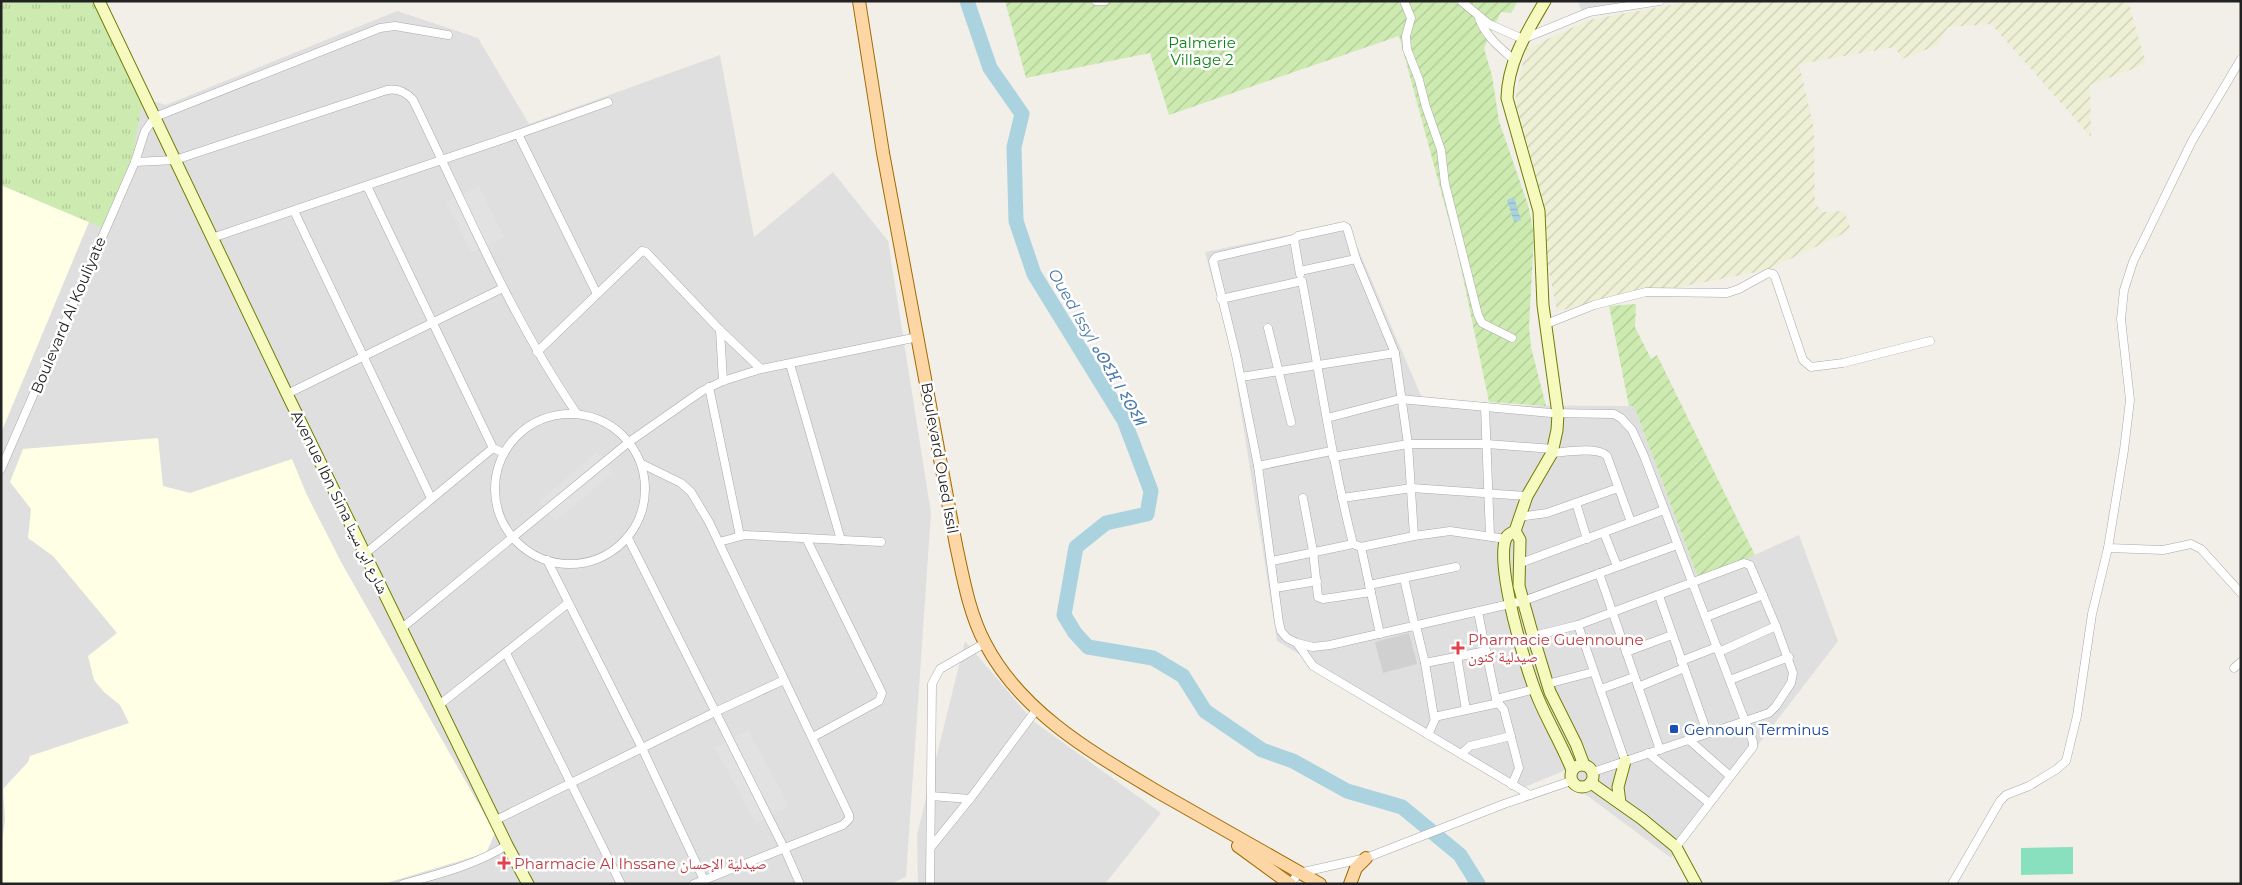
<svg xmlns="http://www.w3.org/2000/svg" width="2242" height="885" viewBox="0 0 2242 885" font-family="Montserrat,'Noto Naskh Arabic','Noto Sans Tifinagh',sans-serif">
<defs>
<pattern id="farmland-furrows" width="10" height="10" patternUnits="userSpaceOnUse" patternTransform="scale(1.25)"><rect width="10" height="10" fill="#eef0d5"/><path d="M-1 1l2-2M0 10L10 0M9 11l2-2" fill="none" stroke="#ccceb7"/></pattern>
<pattern id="grass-tufts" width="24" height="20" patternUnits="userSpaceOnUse" patternTransform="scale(1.25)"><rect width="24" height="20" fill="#cdebb0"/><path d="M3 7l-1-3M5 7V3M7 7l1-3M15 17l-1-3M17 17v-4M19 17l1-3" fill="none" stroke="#b0c997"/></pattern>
<pattern id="garden-furrows" width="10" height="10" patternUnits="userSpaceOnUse" patternTransform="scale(1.25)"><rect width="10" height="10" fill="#cdebb0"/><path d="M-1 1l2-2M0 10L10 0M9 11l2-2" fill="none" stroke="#b0c997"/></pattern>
<pattern id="water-rules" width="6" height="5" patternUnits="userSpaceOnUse" patternTransform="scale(1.25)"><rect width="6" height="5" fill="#aad3df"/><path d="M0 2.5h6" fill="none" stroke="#92b5bf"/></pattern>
</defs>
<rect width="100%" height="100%" fill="#f2efe9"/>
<g fill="#e0dfdf">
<path d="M1 1 143 98 166 105 397 11 478 38 529 124 720 55 754 237 833 172 888 241 931 513 906 877 890 884H1Z"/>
<path d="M1578 1H1655L1582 12Z"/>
<path d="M1347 223 1425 405 1634 406 1699 580 1799 535 1838 641 1671 858 1577 788 1568 769 1525 787 1277 641 1232 354 1205 252Z"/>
<path d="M965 641 1033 721 1161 813 1105 884H918L917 835Z"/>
</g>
<g fill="#ffffe5">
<path d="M1 185 89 222 1 433Z"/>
<path d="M158 438 163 486 190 493 292 459 306 493 341 562 495 833 486 853 383 884H1V849L5 819 3 789 28 762 30 756 129 723 120 705 104 692 94 680 88 656 117 633 53 556 28 538 31 509 10 482 23 449Z"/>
</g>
<path fill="#d0d0d0" d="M1409 633 1417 664 1383 673 1375 642Z"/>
<path fill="url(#farmland-furrows)" d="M1693 1H2128L2146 64 2090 85 2091 137 1991 24 1948 27 1938 45 1902 59 1895 47 1799 64 1814 129 1815 204 1823 212 1844 211 1851 230 1767 270 1557 311 1515 100 1526 49 1589 20Z"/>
<path fill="url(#grass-tufts)" d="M1 1H99L143 98 130 170 103 228 1 185Z"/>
<g fill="url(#garden-furrows)">
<path d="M1005 1H1518L1511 13 1501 12 1484 48 1492 76 1499 121 1528 205 1534 234 1529 327 1531 347 1546 406 1489 402 1458 254 1399 36 1169 115 1150 53 1026 78Z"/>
<path d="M1636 304 1635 327 1651 359 1657 355 1755 555 1699 580 1634 406H1629L1609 306Z"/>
</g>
<path fill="#88e0be" d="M2073 847V874L2021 875V848Z"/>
<g fill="#e2e2e2">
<path d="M479 186 504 237 471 253 446 202Z"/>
<path d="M597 452 614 472 556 521 539 501Z"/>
<path d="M748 730 789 806 756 823 715 748Z"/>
</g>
<path fill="url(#water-rules)" d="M1514 197 1521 220 1514 222 1507 200Z"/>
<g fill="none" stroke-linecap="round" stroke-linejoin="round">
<path stroke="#aad3df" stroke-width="15" d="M967 1 990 68 1022 114 1014 147 1016 221 1034 274 1124 420 1151 491 1147 514 1106 523 1076 547 1064 615 1075 633 1088 647 1153 658 1183 676 1205 711 1262 750 1293 761 1347 791 1402 807 1460 855 1478 884"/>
<defs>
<g id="street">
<path d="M1096 1H1105"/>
<path d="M1404 1 1411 18 1406 36 1407 49 1419 80 1426 107 1441 150 1445 184 1478 315 1482 323 1512 338"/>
<path d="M1461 1 1489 24 1523 39 1589 12 1660 1"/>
<path d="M1478 15C1484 35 1498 46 1513 59"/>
<path d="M518 134 608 102"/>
<path d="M135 162 175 160 387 90C398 88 406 92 413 100 465 206 510 316 577 414"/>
<path d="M367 186 493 448 504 453"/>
<path d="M294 211 431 498"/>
<path d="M212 238 518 134 597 294"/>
<path d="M1294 239 1300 274"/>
<path d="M1300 271 1356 259"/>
<path d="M1221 299 1302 281C1319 369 1331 457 1353 544"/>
<path d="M1546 324 1594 305 1646 292 1727 293 1739 289 1768 273 1773 274 1775 277 1803 360 1811 367 1843 363 1930 341"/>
<path d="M1268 328 1291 422"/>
<path d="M720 330 723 381"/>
<path d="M537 352 642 251 646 252 720 330 761 369"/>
<path d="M790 364 841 540"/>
<path d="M1241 377 1395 353"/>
<path d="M709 387 740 536"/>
<path d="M287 394 503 288"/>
<path d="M1485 407 1490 536"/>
<circle cx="570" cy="489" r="75"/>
<path d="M1327 418 1400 399 1551 413 1614 414 1621 418 1632 430 1644 456 1753 742V747L1676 847"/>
<path d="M1552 453C1565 452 1598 446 1607 456L1631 522"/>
<path d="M1333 457 1408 444H1487L1553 449"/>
<path d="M642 464 681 483 691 492 709 522 849 815V819L843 825 694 884"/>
<path d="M1258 466 1331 451"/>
<path d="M1 469 135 162 145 131 155 117 380 28 395 26 448 35"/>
<path d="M1303 498 1313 551 1318 597 1323 599 1371 592"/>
<path d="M1342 498 1412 488 1527 496"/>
<path d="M1576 503 1587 539"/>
<path d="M1519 517 1547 513 1618 488"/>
<path d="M1604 533 1617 566"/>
<path d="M1414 536 1408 444 1395 353 1356 259 1347 228 1344 226 1298 236 1294 239 1216 257 1213 261 1236 355 1258 466 1279 623 1281 631 1287 638 1297 643 1313 647 1330 645 1523 601 1677 545"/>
<path d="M628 538 785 850 800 884"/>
<path d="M806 538 882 693 879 701 813 737"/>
<path d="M719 542 745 535 881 542"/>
<path d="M1361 547 1380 634"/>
<path d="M2108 548 2163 550 2191 544 2201 549 2241 593"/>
<path d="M366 553 493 448"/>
<path d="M547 560 642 748 704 880"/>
<path d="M1272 561 1353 544 1361 547 1414 536 1450 531 1506 539"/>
<path d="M1518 564 1664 510"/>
<path d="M1599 573 1660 750"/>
<path d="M1404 578 1415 627"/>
<path d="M1369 585 1456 567"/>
<path d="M1275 588 1317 581"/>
<path d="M1659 596 1707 732"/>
<path d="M1478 612 1486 651"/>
<path d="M1706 617 1763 595"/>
<path d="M1578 625 1625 761"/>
<path d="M1416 626 1425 663 1486 651 1496 699 1535 689"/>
<path d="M402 628 629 442 702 391 723 381 761 369 918 337"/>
<path d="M1533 636 1578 625 1744 563 1750 565 1776 626 1793 673 1791 683 1776 706 1769 713 1593 772"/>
<path d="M1297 643 1313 666 1530 795"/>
<path d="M1626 652 1672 635"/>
<path d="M1719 652 1776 626"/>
<path d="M506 653 621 884"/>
<path d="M1457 656 1466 710"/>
<path d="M1681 661 1717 647"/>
<path d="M1425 663 1434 717 1499 703"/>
<path d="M2234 668 2241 662"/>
<path d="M1730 680 1789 657"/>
<path d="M1547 684 1593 672"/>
<path d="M1638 687 1684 668"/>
<path d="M1601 689 1634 677"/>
<path d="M1497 701 1504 710 1519 768 1512 785"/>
<path d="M439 705 567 604"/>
<path d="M1428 735 1436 717"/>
<path d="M1688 739 1730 776"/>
<path d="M1648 753 1709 803"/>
<path d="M1461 754 1470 746 1511 736"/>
<path d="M931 796 970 799"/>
<path d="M496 820 715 712 784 680"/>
<path d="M931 847 970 799 1036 710"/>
<path d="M403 884C438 874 476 865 507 845"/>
<path d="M930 884 932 684 940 669 985 643"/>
<path d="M1290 884 1299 873 1366 858 1504 804 1571 781"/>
<path d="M1952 884 2000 801 2006 795 2029 786 2057 769 2066 761 2077 716 2092 614 2108 548 2124 450 2130 400 2121 319 2124 290 2133 262 2192 141 2241 59"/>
</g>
<g id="secondary">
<path d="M99 1 287 394 507 845 528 884"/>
<path d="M1545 1C1527 32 1508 61 1507 98L1539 211 1543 305 1558 414 1557 430 1552 453 1527 496 1515 531C1511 533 1508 534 1506 538 1495 565 1526 670 1538 698 1548 722 1562 745 1572 770"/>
<path d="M1515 531 1520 540 1519 586 1533 636 1550 692 1576 744 1584 765"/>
<circle cx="1582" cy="776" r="11"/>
<path d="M1591 783 1642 819 1676 847 1696 884"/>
<path d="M1620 803 1618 787 1625 761"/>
</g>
<g id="primary">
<path d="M859 1 883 153 956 545C963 577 969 613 985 643 1021 713 1093 753 1158 792 1212 823 1266 853 1320 884"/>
<path d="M1238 846 1290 884"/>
<path d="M1350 884 1356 868 1366 858"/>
</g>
</defs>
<use href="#street" stroke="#a9a9a9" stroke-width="9"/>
<use href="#secondary" stroke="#707d05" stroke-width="13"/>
<use href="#primary" stroke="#a06b00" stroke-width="14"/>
<use href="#street" stroke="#fff" stroke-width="8"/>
<use href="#secondary" stroke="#f7fabf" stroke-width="11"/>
<use href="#primary" stroke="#fcd6a4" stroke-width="12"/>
</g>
<g fill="#e0444e" stroke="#fff" stroke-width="2">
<path d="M1455.5 640.5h5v5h5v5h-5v5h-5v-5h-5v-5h5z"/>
<path d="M501.5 855.5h5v5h5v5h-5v5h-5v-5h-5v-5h5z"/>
</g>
<rect fill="#1a4fb4" stroke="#fff" stroke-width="2" x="1669" y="724" width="10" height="10" rx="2.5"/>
<g text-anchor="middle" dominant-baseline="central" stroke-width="5" stroke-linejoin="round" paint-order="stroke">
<g font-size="15" fill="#0c8416" stroke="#fff">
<text x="1202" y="42">Palmerie<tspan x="1202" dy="17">Village 2</tspan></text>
</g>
<g font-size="15" fill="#222" stroke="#fff">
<text transform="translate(68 315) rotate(-67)">Boulevard Al Kouliyate</text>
<text transform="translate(940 458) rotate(80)">Boulevard Oued Issil</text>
<text transform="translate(340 502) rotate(64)">Avenue Ibn Sina شارع ابن سينا</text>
</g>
<g font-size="15" fill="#be3a42" stroke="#fff" text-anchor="start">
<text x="1468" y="639">Pharmacie Guennoune<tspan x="1468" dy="17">صيدلية كنون</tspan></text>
<text x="514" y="863">Pharmacie Al Ihssane صيدلية الإحسان</text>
</g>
<g font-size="15" fill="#164399" stroke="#fff" text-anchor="start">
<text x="1684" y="729">Gennoun Terminus</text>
</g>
<g font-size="16" font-style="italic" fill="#4a7aab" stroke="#fff">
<text transform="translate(1097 347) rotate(60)">Oued Issyl ⴰⵙⵉⴼ ⵏ ⵉⵙⵉⵍ</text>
</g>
</g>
<rect width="2242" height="885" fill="none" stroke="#222222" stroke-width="5"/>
</svg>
